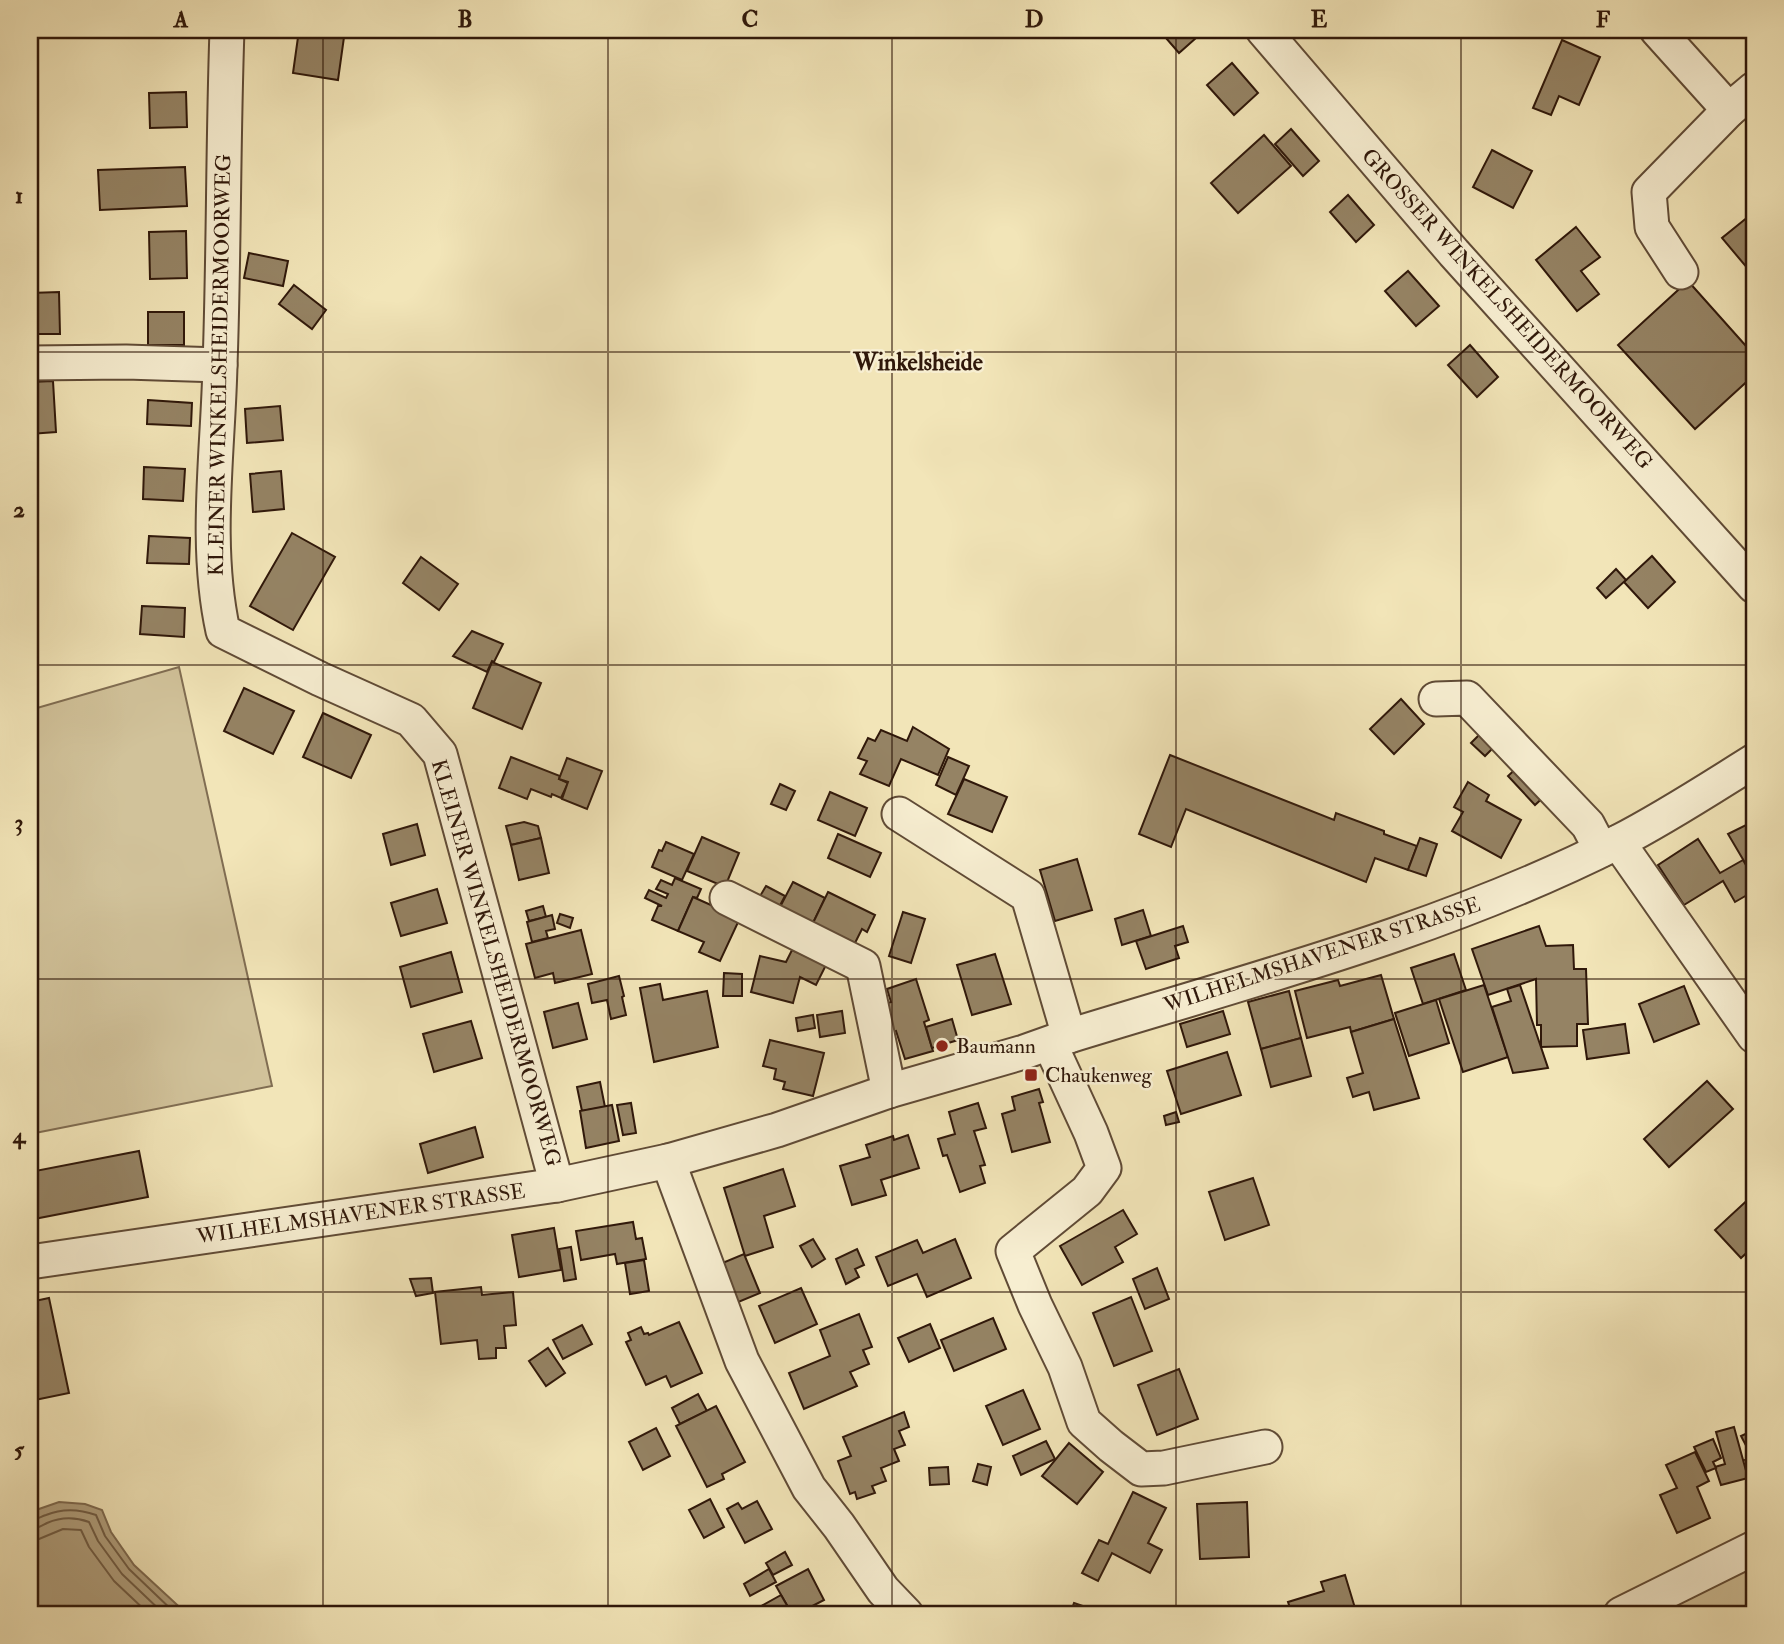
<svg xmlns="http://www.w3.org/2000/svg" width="1784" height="1644" viewBox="0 0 1784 1644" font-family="'IM FELL Double Pica',serif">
<rect width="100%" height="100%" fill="#f2e5b8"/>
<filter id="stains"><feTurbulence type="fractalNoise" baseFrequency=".00286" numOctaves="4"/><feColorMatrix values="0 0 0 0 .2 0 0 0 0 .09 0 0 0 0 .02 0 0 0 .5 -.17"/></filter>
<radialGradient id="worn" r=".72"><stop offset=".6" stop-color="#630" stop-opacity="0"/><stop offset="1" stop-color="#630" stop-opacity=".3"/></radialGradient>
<g fill="#d1c29a" stroke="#806d52" stroke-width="2">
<path d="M179 667 272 1086 30 1134V710Z"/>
<path d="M1754 1560V1614H1641Z"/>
</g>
<path fill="#b09f7d" stroke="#7d694f" stroke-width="2" d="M59 1502 85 1504 102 1510 111 1532 134 1565 187 1614H30V1515L39 1509Z"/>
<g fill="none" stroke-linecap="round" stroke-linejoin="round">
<g stroke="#705c44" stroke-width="2">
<path d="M30 1520C36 1520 40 1517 46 1515 63 1508 79 1509 96 1515L105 1536 129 1569 176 1614"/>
<path d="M30 1529C37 1529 41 1526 47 1523 61 1517 75 1517 89 1522L98 1541 122 1574 164 1614"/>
<path d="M30 1540 39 1539 63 1529 81 1530 89 1547 114 1581 149 1614"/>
</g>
</g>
<g fill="#958364" stroke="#30180a" stroke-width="2">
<path d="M147 30H183V32L148 37Z"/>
<path d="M299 30H345L338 80 293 73Z"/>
<path d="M1159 30H1205L1179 53Z"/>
<path d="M1562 40 1600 57 1579 105 1559 96 1551 115 1533 108Z"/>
<path d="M1232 63 1258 93 1234 115 1207 85Z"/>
<path d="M186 92 187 127 150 128 149 93Z"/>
<path d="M1291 129 1319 161 1303 176 1275 144Z"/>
<path d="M1264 135 1291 166 1238 213 1211 183Z"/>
<path d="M1492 150 1532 171 1513 208 1473 187Z"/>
<path d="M185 167 187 206 100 210 98 170Z"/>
<path d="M1348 195 1374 225 1356 242 1330 212Z"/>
<path d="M1754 212V276L1722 238Z"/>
<path d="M1576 227 1600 257 1581 271 1599 294 1577 311 1536 260Z"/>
<path d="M186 231 187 278 150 279 149 232Z"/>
<path d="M249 253 288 261 283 286 244 278Z"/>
<path d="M1408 271 1439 306 1416 326 1385 291Z"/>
<path d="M1688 281 1754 355V375L1695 429 1618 345Z"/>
<path d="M294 285 326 310 312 329 279 304Z"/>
<path d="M59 292 60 334H30V293Z"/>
<rect x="148" y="312" width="36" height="33"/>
<path d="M1470 345 1498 377 1477 397 1448 365Z"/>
<path d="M53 381 56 432 30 434V382Z"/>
<path d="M148 400 192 403 191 426 147 424Z"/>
<path d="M280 406 283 440 247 443 245 409Z"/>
<path d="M144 467 185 469 183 501 143 499Z"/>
<path d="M281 471 284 509 253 512 250 474Z"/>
<path d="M292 533 335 557 293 630 250 606Z"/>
<path d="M149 536 190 538 189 564 147 563Z"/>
<path d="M1652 556 1675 582 1648 608 1624 582Z"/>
<path d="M421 557 458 584 439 610 403 583Z"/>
<path d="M1616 569 1626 580 1606 598 1597 588Z"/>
<path d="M142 606 185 608 184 637 140 634Z"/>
<path d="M472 631 503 644 494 662 492 661 487 672 453 656Z"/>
<path d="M492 662 541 683 522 729 473 708Z"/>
<path d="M244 688 294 711 273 754 224 731Z"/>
<path d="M1401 699 1424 724 1394 754 1370 729Z"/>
<path d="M323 713 371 735 351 778 303 757Z"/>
<path d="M913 727 949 749 938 775 901 759 889 786 860 774 867 761 858 758 868 738 875 741 881 730 907 741Z"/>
<path d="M1485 729 1498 743 1485 756 1471 743Z"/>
<path d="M1170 755 1334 820 1336 813 1384 831V834L1417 846 1408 870 1375 858 1366 882 1186 809 1171 847 1139 834Z"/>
<path d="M511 757 560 776 559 779 568 783 561 798 552 794 551 797 531 789 527 799 499 788Z"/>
<path d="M948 757 969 766 956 795 936 785Z"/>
<path d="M567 758 602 771 587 809 562 799 568 782 559 779Z"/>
<path d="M1521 764 1548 793 1535 805 1508 776Z"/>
<path d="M964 779 1007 797 992 832 948 814Z"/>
<path d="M1468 782 1489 795 1486 801 1521 820 1501 858 1452 831 1463 812 1454 807Z"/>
<path d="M780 784 795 791 786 810 771 804Z"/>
<path d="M830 792 867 808 855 836 818 820Z"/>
<path d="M524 822 538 826 541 838 511 845 506 826Z"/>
<path d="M417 824 425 855 391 865 383 834Z"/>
<path d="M1748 824 1754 837V878L1728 834Z"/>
<path d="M838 834 881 853 870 877 828 858Z"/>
<path d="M702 837 739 853 725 887 687 871Z"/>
<path d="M541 838 549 873 519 880 511 845Z"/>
<path d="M1420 838 1437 844 1426 876 1408 870Z"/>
<path d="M1698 839 1720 873 1743 860 1754 879V891L1735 902 1723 881 1684 905 1658 865Z"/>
<path d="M666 842 694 854 682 880 652 867 659 850 662 851Z"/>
<path d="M1077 859 1092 910 1055 921 1040 870Z"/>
<path d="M675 878 701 889 697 898 693 897 678 931 652 920 658 906H662L645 898 649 890 666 898 668 894 656 889 661 880 672 885Z"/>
<path d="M793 882 825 898 813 923 780 907Z"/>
<path d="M766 886 785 896 776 913 756 903Z"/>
<path d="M437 889 447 923 401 936 391 903Z"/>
<path d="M828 892 875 915 867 932 862 929 855 943 813 923Z"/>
<path d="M693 897 740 918 720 961 699 952 704 942 678 931Z"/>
<path d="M543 906 546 917 529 921 526 911Z"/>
<path d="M1143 910 1151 936 1122 945 1115 919Z"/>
<path d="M903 912 925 919 911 963 889 956Z"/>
<path d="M560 914 573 918 570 928 557 923Z"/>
<path d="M552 915 555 929 546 931 548 938 532 942 527 922Z"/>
<path d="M1183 926 1188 942 1175 946 1179 958 1146 969 1136 941Z"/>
<path d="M1539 926 1546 946 1573 945 1574 969H1586L1588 1024H1577V1046L1541 1047V1025H1537L1536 979 1488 995 1472 949Z"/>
<path d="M581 930 592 974 555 983 553 973 535 978 526 944Z"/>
<path d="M792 950 826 965 816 985 800 977 793 1003 751 992 760 956 786 962Z"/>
<path d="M451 952 462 992 411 1007 400 967Z"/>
<path d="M995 954 1011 1004 972 1015 957 965Z"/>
<path d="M1454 954 1466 990 1423 1004 1411 968Z"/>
<path d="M724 973 742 974V996H723Z"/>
<path d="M1381 975 1394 1019 1351 1032 1350 1027 1307 1038 1295 991 1338 980 1340 986Z"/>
<path d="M619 976 624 996 622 997 626 1015 611 1019 607 1000 592 1003 588 984Z"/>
<path d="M916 979 929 1020 924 1022 933 1051 905 1059 896 1031 889 1033 880 1005 891 1002 887 989Z"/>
<path d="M660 984 663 1000 707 991 718 1047 654 1062 640 988Z"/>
<path d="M1484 985 1508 1057 1463 1072 1439 999Z"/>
<path d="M1520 985 1548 1068 1513 1073 1492 1007 1511 1001 1507 989Z"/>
<path d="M1684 986 1699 1024 1654 1042 1639 1004Z"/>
<path d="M1289 991 1301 1038 1261 1049 1248 1002Z"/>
<path d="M1436 1000 1449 1043 1409 1056 1395 1013Z"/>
<path d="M578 1003 587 1039 553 1048 544 1012Z"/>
<path d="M842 1011 845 1033 820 1037 817 1015Z"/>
<path d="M1223 1011 1230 1034 1187 1047 1180 1024Z"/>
<path d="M813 1015 815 1028 798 1031 796 1018Z"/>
<path d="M952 1019 958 1040 932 1048 926 1027Z"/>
<path d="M1394 1019 1419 1098 1374 1110 1369 1092 1353 1097 1347 1078 1363 1073 1351 1032Z"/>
<path d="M471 1021 482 1058 434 1072 423 1034Z"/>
<path d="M1625 1024 1629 1053 1587 1059 1583 1030Z"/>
<path d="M1301 1038 1311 1076 1271 1087 1261 1049Z"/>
<path d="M770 1040 824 1053 813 1096 783 1089 785 1082 774 1079 776 1069 763 1066Z"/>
<path d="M1227 1052 1241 1095 1181 1114 1167 1071Z"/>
<path d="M1707 1081 1733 1109 1669 1167 1644 1139Z"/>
<path d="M600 1082 605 1107 582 1111 577 1087Z"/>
<path d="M1039 1089 1043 1102 1039 1103 1050 1142 1012 1152 1002 1114 1015 1110 1012 1097Z"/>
<path d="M631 1103 636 1133 623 1135 617 1105Z"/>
<path d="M978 1103 986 1128 974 1131 985 1165 980 1166 985 1183 960 1192 947 1155 943 1156 938 1139 955 1134 949 1112Z"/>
<path d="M612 1105 619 1141 586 1148 580 1111Z"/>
<path d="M1176 1112 1179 1122 1166 1125 1164 1116Z"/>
<path d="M475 1127 483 1157 428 1173 420 1144Z"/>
<path d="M908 1135 919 1168 881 1180 886 1195 852 1205 840 1166 870 1157 866 1145 893 1136 894 1140Z"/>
<path d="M139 1151 148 1197 34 1219 30 1197V1172Z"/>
<path d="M783 1169 795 1206 764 1216 773 1247 745 1256 724 1188Z"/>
<path d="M1253 1178 1269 1225 1225 1240 1209 1192Z"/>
<path d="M1754 1194V1246L1741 1258 1715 1230Z"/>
<path d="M1123 1210 1137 1234 1115 1247 1123 1262 1082 1285 1060 1246Z"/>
<path d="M633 1222 636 1239 642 1238 646 1259 617 1264 615 1254 581 1260 576 1231Z"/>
<path d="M554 1228 561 1270 519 1277 512 1235Z"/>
<path d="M813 1239 825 1259 812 1267 800 1246Z"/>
<path d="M955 1239 971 1278 927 1297 917 1274 888 1286 876 1257 917 1240 923 1253Z"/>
<path d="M571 1247 576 1279 564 1281 559 1249Z"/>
<path d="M857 1249 864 1265 855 1269 859 1277 846 1284 836 1259Z"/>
<path d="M744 1254 760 1293 736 1303 720 1264Z"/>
<path d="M644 1260 649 1291 630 1294 625 1263Z"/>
<path d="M1157 1268 1169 1299 1145 1309 1133 1279Z"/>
<path d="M431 1278 433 1293 416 1296 410 1279Z"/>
<path d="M481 1287 482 1295 513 1292 516 1325 504 1326 506 1348H496V1358L479 1359 477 1340 441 1344 435 1292Z"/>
<path d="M801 1288 817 1324 775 1343 759 1306Z"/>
<path d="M1131 1297 1152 1351 1114 1366 1093 1313Z"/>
<path d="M49 1298 69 1393 30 1401V1302Z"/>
<path d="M859 1314 872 1347 863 1350 869 1364 850 1372 857 1386 804 1409 789 1373 830 1356 820 1330Z"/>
<path d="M993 1318 1006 1349 954 1371 941 1340Z"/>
<path d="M679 1322 702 1373 671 1387 666 1376 646 1385 626 1342 631 1340 628 1333 641 1327 644 1334 648 1333 649 1335Z"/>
<path d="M930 1324 940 1348 909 1362 898 1338Z"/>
<path d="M582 1325 592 1344 563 1359 553 1340Z"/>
<path d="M548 1348 565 1373 546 1386 529 1361Z"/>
<path d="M1179 1369 1198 1419 1157 1435 1138 1385Z"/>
<path d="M1023 1390 1040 1429 1003 1445 986 1406Z"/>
<path d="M698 1394 707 1411 680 1424 672 1408Z"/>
<path d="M716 1406 745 1462 722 1474 724 1479 707 1487 676 1426Z"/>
<path d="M904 1412 909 1427 899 1431 905 1445 894 1449 899 1461 881 1468 886 1481 872 1486 875 1493 857 1499 855 1492 850 1494 838 1461 851 1456 843 1437Z"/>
<path d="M1734 1427 1748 1478 1721 1485 1715 1467 1725 1464 1716 1432Z"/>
<path d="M656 1428 670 1456 643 1470 629 1442Z"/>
<path d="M1754 1430V1478L1745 1460 1752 1457 1741 1436Z"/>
<path d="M1713 1439 1721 1458 1713 1462 1716 1468 1706 1472 1694 1447Z"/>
<path d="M1046 1441 1055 1459 1021 1475 1013 1456Z"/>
<path d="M1069 1443 1103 1472 1077 1504 1042 1476Z"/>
<path d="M1695 1452 1709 1481 1697 1487 1710 1518 1677 1533 1660 1495 1677 1488 1666 1465Z"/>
<path d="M978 1464 991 1467 987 1485 973 1481Z"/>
<path d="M948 1467 949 1484 930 1485 929 1468Z"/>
<path d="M1133 1492 1166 1508 1148 1543 1162 1550 1150 1573 1112 1553 1098 1581 1082 1573 1099 1540 1108 1544Z"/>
<path d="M710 1499 724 1527 704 1538 689 1510Z"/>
<path d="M757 1501 772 1529 745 1543 727 1509 738 1503 742 1509Z"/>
<path d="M1247 1502 1249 1557 1200 1559 1197 1504Z"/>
<path d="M785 1552 792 1565 773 1575 766 1563Z"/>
<path d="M769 1569 776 1582 750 1596 744 1584Z"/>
<path d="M808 1569 824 1600 797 1614H792L776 1586Z"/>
<path d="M1345 1575 1355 1608 1337 1614H1292L1288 1602 1324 1591 1321 1582Z"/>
<path d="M781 1595 792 1614H759L756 1609Z"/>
<path d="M1074 1603 1106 1614H1070Z"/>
</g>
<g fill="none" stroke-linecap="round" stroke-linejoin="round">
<defs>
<g id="minor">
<path d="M227 30C223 142 224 254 220 365 218 453 204 544 223 631L320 679 411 720 440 754 557 1185"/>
<path d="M1263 30 1454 253 1754 586"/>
<path d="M1657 30 1729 110 1754 89"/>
<path d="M1681 272 1652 227 1649 192 1729 110"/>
<path d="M30 363 126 362 220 365"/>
<path d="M1436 699 1467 698 1588 825 1601 850"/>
<path d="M899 814 1028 896 1069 1036"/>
<path d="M1618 842 1754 1036"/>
<path d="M727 898 863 966 889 1091"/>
<path d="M1050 1044 1091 1133 1104 1168 1087 1191 1013 1251 1035 1305 1065 1367 1084 1422 1111 1446 1141 1469 1164 1468 1265 1447"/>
<path d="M668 1161 742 1361 809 1488 839 1526 883 1590 906 1614"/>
<path d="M30 1262 557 1185 668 1161 777 1130 889 1091 1024 1052 1069 1036C1254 979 1444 930 1618 842 1665 818 1709 789 1754 761"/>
<path d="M1621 1614 1754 1548"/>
</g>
</defs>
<use href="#minor" stroke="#604b36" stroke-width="37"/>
<use href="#minor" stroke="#f7eed1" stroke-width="33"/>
</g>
<path fill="none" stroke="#30180a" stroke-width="2" stroke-opacity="0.55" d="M323 30V1614M608 30V1614M892 30V1614M1176 30V1614M1461 30V1614M30 352H1754M30 665H1754M30 979H1754M30 1292H1754"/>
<g fill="#8f2418" stroke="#f7eed1" stroke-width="2.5">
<circle cx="942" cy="1046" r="7"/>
<rect x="1024" y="1068" width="14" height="14" rx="3.5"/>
</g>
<g text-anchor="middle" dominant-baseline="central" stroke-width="5" stroke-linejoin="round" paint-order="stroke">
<g font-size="21" fill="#30180a" stroke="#f7eed1">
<text transform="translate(1507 309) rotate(48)">GROSSER WINKELSHEIDERMOORWEG</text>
<text transform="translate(220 365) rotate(-89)">KLEINER WINKELSHEIDERMOORWEG</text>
<text transform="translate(1322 955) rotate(-18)">WILHELMSHAVENER STRASSE</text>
<text transform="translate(496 963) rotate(74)">KLEINER WINKELSHEIDERMOORWEG</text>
<text transform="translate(361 1214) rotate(-8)">WILHELMSHAVENER STRASSE</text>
</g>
<g font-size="21" fill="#30180a" stroke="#f7eed1" text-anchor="start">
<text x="956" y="1046">Baumann</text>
<text x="1045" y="1075">Chaukenweg</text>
</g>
<g font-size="24" font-weight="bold" fill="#30180a" stroke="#f7eed1">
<text x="918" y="362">Winkelsheide</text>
</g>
</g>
<rect width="1784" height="1644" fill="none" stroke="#f2e5b8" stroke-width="77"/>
<rect x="38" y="38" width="1708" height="1568" fill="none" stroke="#30180a" stroke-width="2.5"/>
<g font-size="23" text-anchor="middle" font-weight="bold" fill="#30180a">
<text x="181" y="27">A</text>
<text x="465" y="27">B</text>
<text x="750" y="27">C</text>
<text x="1034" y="27">D</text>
<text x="1319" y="27">E</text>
<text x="1603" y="27">F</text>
<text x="19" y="203">1</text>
<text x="19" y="517">2</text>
<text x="19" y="830">3</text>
<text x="19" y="1143">4</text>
<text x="19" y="1457">5</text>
</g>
<rect width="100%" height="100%" filter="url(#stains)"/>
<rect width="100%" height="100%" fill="url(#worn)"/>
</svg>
